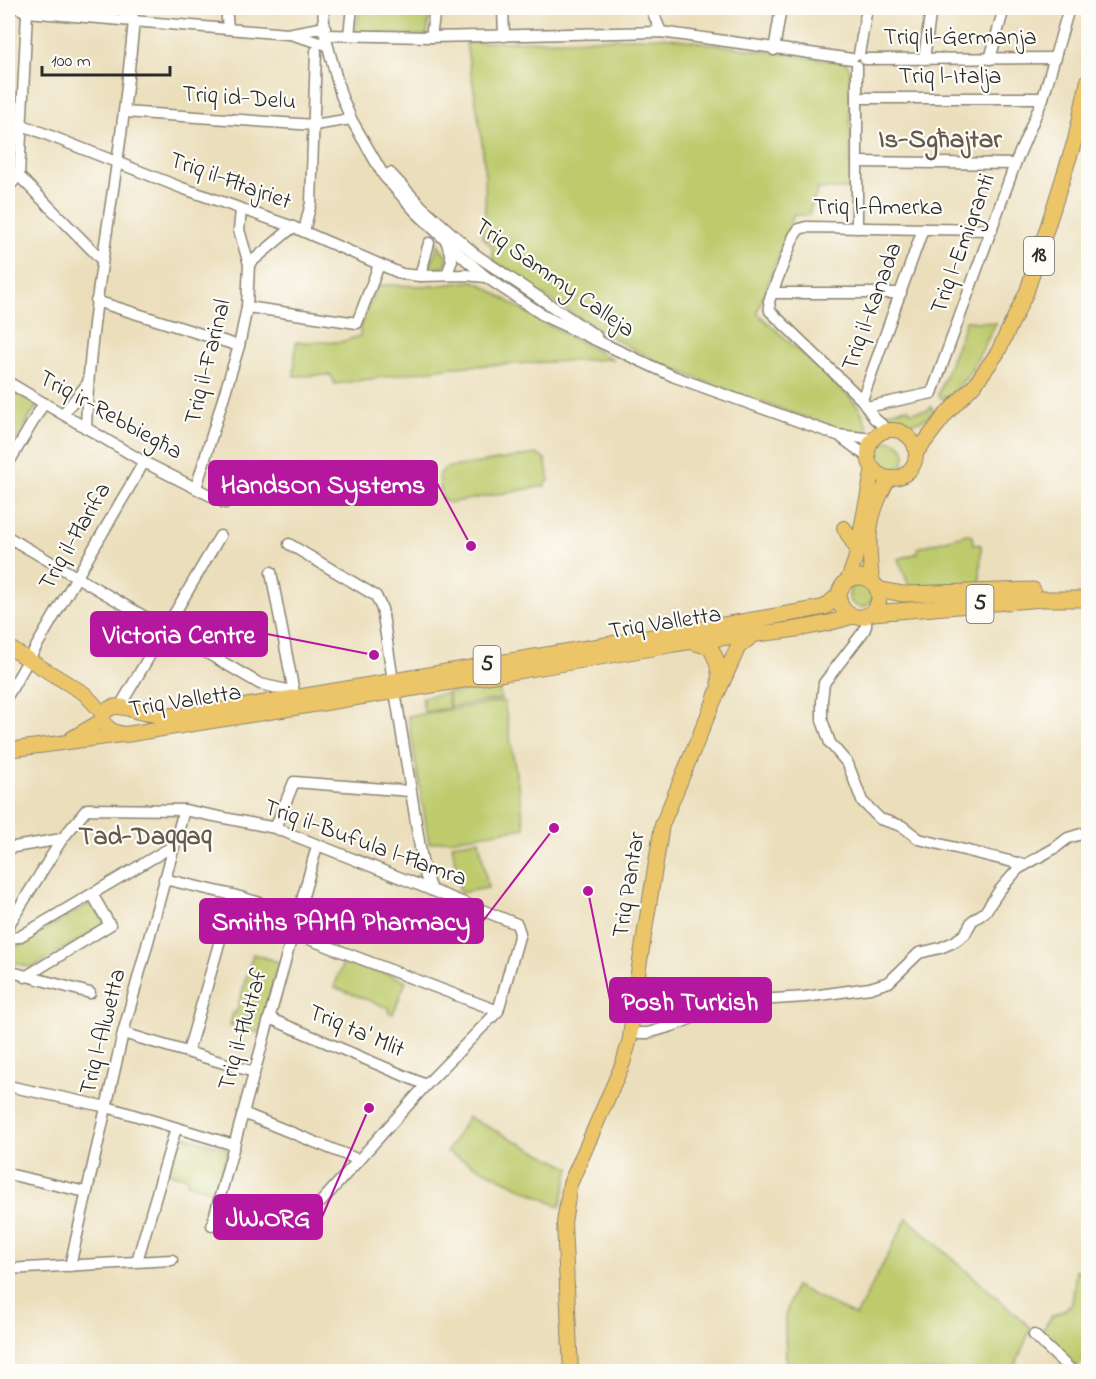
<svg xmlns="http://www.w3.org/2000/svg" width="1096" height="1379" viewBox="0 0 1096 1379" font-family="'Indie Flower',sans-serif">
<rect width="100%" height="100%" fill="#fdfcf7"/>
<filter id="ink" filterUnits="userSpaceOnUse"><feTurbulence type="fractalNoise" baseFrequency=".0167" numOctaves="2"/><feDisplacementMap in="SourceGraphic" scale="12" xChannelSelector="R" yChannelSelector="G"/><feConvolveMatrix kernelMatrix="1 2 1 2 8 2 1 2 1" color-interpolation-filters="sRGB"/></filter>
<filter id="wash" filterUnits="userSpaceOnUse"><feTurbulence type="fractalNoise" baseFrequency=".008" numOctaves="4" result="noise"/><feDisplacementMap in="SourceGraphic" scale="24" xChannelSelector="R" yChannelSelector="G"/><feGaussianBlur stdDeviation="1.35" result="paint"/><feColorMatrix in="noise" values="0 0 0 0 0 0 0 0 0 0 0 0 0 0 0 0 0 1.4 0 .05"/><feComposite in="paint" operator="in"/></filter>
<g filter="url(#wash)">
<rect width="100%" height="100%" fill="#ebdebb"/>
<g fill="#becb6d" stroke="#747b4c" stroke-width="1.5">
<path d="M360 8H430L427 35 355 33Z"/>
<path d="M664 37 847 63 850 72 851 189H818L808 216 794 214 757 313 849 396 860 409 868 428 867 432 850 433C788 411 720 391 661 363 602 335 547 298 493 261L492 247 482 236C493 177 475 102 466 43Z"/>
<path d="M438 244 448 259 444 267 432 269 430 267Z"/>
<path d="M472 281 479 283 537 319 612 359 453 367 335 384 331 375 294 376 296 342H341L360 336V327L377 285 435 286Z"/>
<path d="M966 321 996 323 970 373 948 398 945 396 942 399 938 395Z"/>
<path d="M8 388 37 405 8 455Z"/>
<path d="M931 407 934 411C923 424 909 424 893 423L886 412 908 408 910 412 927 410Z"/>
<circle cx="890" cy="456" r="15"/>
<path d="M536 454 545 459 549 480 544 486 449 503 442 499 439 475 445 468Z"/>
<path d="M967 534 972 535 973 544 981 545 980 586 910 588 898 559 918 553 917 548Z"/>
<circle cx="861" cy="595" r="12"/>
<path d="M499 685 501 699 450 707 448 693Z"/>
<path d="M447 693 449 708 424 712 422 697Z"/>
<path d="M504 701 525 828 429 843 408 716Z"/>
<path d="M479 840 488 888 460 893 452 844Z"/>
<path d="M92 902 105 924 32 968 8 961V948L16 947Z"/>
<path d="M253 954 279 962 259 1033 230 1025 233 1012 236 1013Z"/>
<path d="M345 958 406 981 393 1014 388 1012 389 1008 334 987Z"/>
<path d="M468 1117 570 1168 560 1207 447 1152Z"/>
<path d="M177 1134 228 1149 216 1192 187 1183 188 1178 166 1172Z"/>
<path d="M907 1218 1031 1328 1013 1371H786L785 1316 795 1286 856 1316Z"/>
<path d="M1076 1269 1088 1277V1355L1076 1367 1038 1336 1052 1316 1063 1311 1072 1303Z"/>
</g>
</g>
<g filter="url(#ink)">
<g fill="none" stroke-linecap="round" stroke-linejoin="round">
<defs>
<g id="minor">
<path d="M18 8 27 12 287 34 325 27"/>
<path d="M226 8 228 28"/>
<path d="M323 8 325 35 341 95 351 119 384 176 415 211 463 257 486 277 546 317 675 377 837 435 874 439"/>
<path d="M503 8 504 36"/>
<path d="M651 8 661 32"/>
<path d="M290 34 327 45"/>
<path d="M325 35 431 37 661 32 852 59"/>
<path d="M349 35 352 8"/>
<path d="M431 37 435 8"/>
<path d="M774 50 781 8"/>
<path d="M859 54 867 8"/>
<path d="M865 59 1056 58"/>
<path d="M924 59 931 8"/>
<path d="M990 59 1004 8"/>
<path d="M857 66V228"/>
<path d="M858 98H1043"/>
<path d="M124 112 314 125 351 119"/>
<path d="M8 116 20 124 182 188 293 227 402 274 420 276 466 275 486 277"/>
<path d="M1075 140 1088 127"/>
<path d="M857 162 1015 164"/>
<path d="M390 173 422 207 476 255 596 336"/>
<path d="M19 176 101 259"/>
<path d="M8 187 19 176 27 12"/>
<path d="M304 231 311 203 316 51"/>
<path d="M447 243 452 260 448 272"/>
<path d="M249 264 293 227"/>
<path d="M420 276 429 243"/>
<path d="M772 293H901"/>
<path d="M96 301 239 346"/>
<path d="M247 307 357 323 379 265"/>
<path d="M8 382 144 462 225 503"/>
<path d="M862 400 923 229"/>
<path d="M867 407 932 393 1015 164 1043 98 1069 8"/>
<path d="M63 414 87 384"/>
<path d="M86 428C89 321 111 217 124 111 128 81 131 51 134 21L130 8"/>
<path d="M889 431 874 418 862 400 770 311 769 301 794 236 799 229 806 227 992 230"/>
<path d="M842 438 869 458"/>
<path d="M8 464 44 403"/>
<path d="M196 488 239 346 247 307 249 264 239 230 241 210"/>
<path d="M8 537 260 684 287 690 295 698"/>
<path d="M289 544 376 596 382 609 393 681"/>
<path d="M271 572 295 698"/>
<path d="M866 616V626L864 631 824 683 822 700V720L830 743 848 764 862 801 880 819 902 826 919 839 1025 865"/>
<path d="M395 691 422 860 425 874 431 890"/>
<path d="M8 695 144 462"/>
<path d="M120 706 220 536"/>
<path d="M275 828 294 782 410 791"/>
<path d="M8 848 62 839"/>
<path d="M164 879 233 895 298 914"/>
<path d="M8 926 62 839 87 809 184 810 275 828 517 924 520 933 498 1011 426 1085 321 1202"/>
<path d="M293 933 498 1011"/>
<path d="M8 938 19 937 173 846"/>
<path d="M8 971 90 993"/>
<path d="M25 977 110 925 92 894"/>
<path d="M269 1018 426 1085"/>
<path d="M123 1033 254 1072"/>
<path d="M631 1033H648L672 1026 712 1010 742 1001 805 997 870 988 889 982 919 953 940 948 954 942 965 934 972 921 985 912 999 891 1018 869 1055 848 1068 838 1088 832"/>
<path d="M188 1052 233 895"/>
<path d="M8 1086 107 1107 234 1145"/>
<path d="M243 1113 359 1160"/>
<path d="M8 1174 86 1192"/>
<path d="M212 1225 317 846"/>
<path d="M137 1261 176 1128"/>
<path d="M70 1266 123 1033 184 810"/>
<path d="M8 1269 172 1260"/>
<path d="M1034 1335 1073 1372"/>
</g>
<g id="major">
<circle cx="892" cy="454" r="24"/>
<path d="M916 453 947 413 976 383 998 352 1027 291 1075 140 1088 80"/>
<path d="M844 528 857 550"/>
<path d="M848 580 855 560 873 468"/>
<path d="M872 582C868 536 866 519 889 478"/>
<path d="M8 647 85 694 103 714"/>
<path d="M72 738 103 720"/>
<path d="M8 750 121 735"/>
<path d="M571 1372 564 1223 570 1184 606 1102 623 1063 630 1039 634 998 662 825 716 696"/>
</g>
<g id="highway">
<circle cx="859" cy="597" r="20"/>
<path d="M877 589 903 594 1033 590"/>
<path d="M839 595 825 607 805 611 211 712C186 715 165 718 141 712 132 710 122 705 113 707 90 715 109 737 129 734 309 705 489 677 669 645 728 634 796 635 853 616"/>
<path d="M873 613 1043 599H1088"/>
<path d="M693 642 710 647C717 659 721 670 719 684"/>
<path d="M716 696 738 647 754 634"/>
</g>
</defs>
<use href="#minor" stroke="#8b8473" stroke-width="13"/>
<use href="#major" stroke="#8b8473" stroke-width="16"/>
<use href="#highway" stroke="#8b8473" stroke-width="17"/>
<use href="#minor" stroke="#fff" stroke-width="10"/>
<use href="#major" stroke="#edc569" stroke-width="14"/>
<use href="#highway" stroke="#edc569" stroke-width="15"/>
</g>
</g>
<g text-anchor="middle" dominant-baseline="central" stroke-width="4.5" stroke-linejoin="round" paint-order="stroke">
<g fill="#fdfcf7" stroke="#6a6a68" stroke-width="1.5">
<rect x="1024" y="237" width="30" height="38" rx="4.5"/>
<rect x="966.5" y="585" width="27" height="38" rx="4.5"/>
<rect x="473.5" y="646" width="27" height="38" rx="4.5"/>
</g>
<g font-size="22" font-weight="bold" fill="#2b2b2b">
<text x="1039" y="256">18</text>
<text x="980" y="604">5</text>
<text x="487" y="665">5</text>
</g>
<g font-size="24" fill="#2b2b2b" stroke="#fdfcf7">
<text x="960" y="38">Triq il-Ġermanja</text>
<text x="950" y="77">Triq l-Italja</text>
<text transform="translate(239 99) rotate(4)">Triq id-Delu</text>
<text transform="translate(230 182) rotate(20)">Triq il-Ħtajriet</text>
<text x="878" y="208">Triq l-Amerka</text>
<text transform="translate(964 244) rotate(-70)">Triq l-Emigranti</text>
<text transform="translate(554 279) rotate(35)">Triq Sammy Calleja</text>
<text transform="translate(873 307) rotate(-70)">Triq il-Kanada</text>
<text transform="translate(209 362) rotate(-76)">Triq il-Farinal</text>
<text transform="translate(110 416) rotate(29)">Triq ir-Rebbiegħa</text>
<text transform="translate(76 537) rotate(-60)">Triq il-Ħarifa</text>
<text transform="translate(665 624) rotate(-9)">Triq Valletta</text>
<text transform="translate(185 702) rotate(-9)">Triq Valletta</text>
<text transform="translate(365 844) rotate(20)">Triq il-Bufula l-Ħamra</text>
<text transform="translate(630 885) rotate(-81)">Triq Pantar</text>
<text transform="translate(244 1030) rotate(-74)">Triq il-Ħuttaf</text>
<text transform="translate(104 1032) rotate(-76)">Triq l-Alwetta</text>
<text transform="translate(356 1032) rotate(23)">Triq ta' Mlit</text>
</g>
<g font-size="26" font-weight="bold" fill="#665a4c" stroke="#fdfcf7">
<text x="145" y="838">Tad-Daqqaq</text>
</g>
<g font-size="27" font-weight="bold" fill="#665a4c" stroke="#fdfcf7">
<text x="940" y="140">Is-Sgħajtar</text>
</g>
</g>
<path fill="none" stroke="#b5179e" stroke-width="2" d="M471 546L437 483M374 655L267 634M554 828L483 921M588 891L610 1000M369 1108L322 1217"/>
<g fill="#b5179e" stroke="#fdfcf7" stroke-width="2">
<circle cx="471" cy="546" r="6"/>
<circle cx="374" cy="655" r="6"/>
<circle cx="554" cy="828" r="6"/>
<circle cx="588" cy="891" r="6"/>
<circle cx="369" cy="1108" r="6"/>
</g>
<g fill="#b5179e" stroke="#b5179e" stroke-width="2">
<rect x="209" y="461" width="228" height="44" rx="6"/>
<rect x="91" y="612" width="176" height="44" rx="6"/>
<rect x="200" y="899" width="283" height="44" rx="6"/>
<rect x="610" y="978" width="161" height="44" rx="6"/>
<rect x="214" y="1195" width="108" height="44" rx="6"/>
</g>
<g font-size="26" text-anchor="middle" font-weight="bold" fill="#fff">
<text x="323" y="493">HandsOn Systems</text>
<text x="179" y="643">Victoria Centre</text>
<text x="341" y="930">Smiths PAMA Pharmacy</text>
<text x="690" y="1010">Posh Turkish</text>
<text x="268" y="1226">JW.ORG</text>
</g>
<rect width="1096" height="1379" fill="none" stroke="#fdfcf7" stroke-width="30"/>
<path d="M42 66v9h128v-9" fill="none" stroke="#2b2b2b" stroke-width="3"/>
<text x="51" y="66" font-size="18" fill="#2b2b2b" stroke="#fdfcf7" stroke-width="4.5" paint-order="stroke">100 m</text>
</svg>
